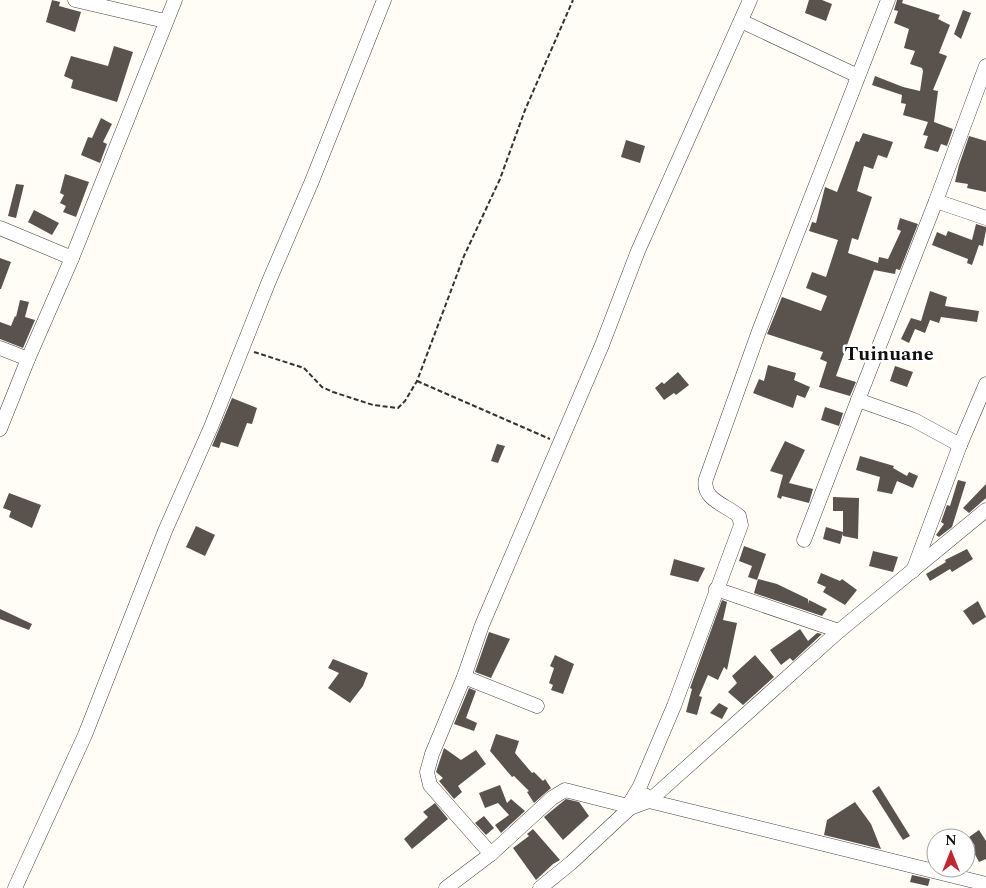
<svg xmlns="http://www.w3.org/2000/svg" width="986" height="888" viewBox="0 0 986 888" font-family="Spectral,serif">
<rect width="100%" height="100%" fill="#fffdf5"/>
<g fill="#5a524d">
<path d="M52 0 60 2 59 6 81 12 75 32 46 22Z"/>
<path d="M809 0H822L832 4 826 21 805 13Z"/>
<path d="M897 0H903L902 3 940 15 938 19 950 25 939 53 947 56 933 90 938 91 934 122 953 129 947 146 941 144 938 152 924 148 928 136 923 135 928 122 903 115 906 104 901 103 902 95 872 85 875 76 903 87 920 91 923 71 922 68 910 64 915 51 904 48 909 29 894 23 898 11 894 10Z"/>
<path d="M963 10 971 13 961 39 954 34Z"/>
<path d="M114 46 133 52 117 102 71 88 73 80 64 76 71 56 108 66Z"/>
<path d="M101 118 112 124 103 142 107 144 100 163 81 155 88 137 92 138Z"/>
<path d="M863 133 893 142 887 158 878 155 873 169 864 166 857 191 872 197 858 240 852 238 848 253 878 263 879 257 888 259 901 231 897 229 900 218 918 224 900 270 896 269 895 274 874 270 836 376 856 382 850 396 819 387 827 362 820 359 823 352 767 334 782 297 821 311 827 296 806 288 812 272 826 277 838 240 809 231 812 222 816 223 825 187 837 192 856 141 859 142Z"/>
<path d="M969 136 986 141V192L967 188 968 184 955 182 959 165Z"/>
<path d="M626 140 645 146 640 163 621 157Z"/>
<path d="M65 174 89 182 76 217 63 212 66 206 60 203 64 195 60 193Z"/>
<path d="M16 184 24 185 16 218 8 216Z"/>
<path d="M34 210 59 223 52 235 28 222Z"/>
<path d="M976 224 986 227V230L983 246 979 245 972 265 967 263 968 259 932 245 937 232 946 236 948 231 972 240Z"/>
<path d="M0 258 11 262 1 289H0Z"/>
<path d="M930 291 947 297 945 306 979 311 977 322 941 317 939 323 930 320 925 333 915 329 909 343 901 339 911 318 921 321Z"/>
<path d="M20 300 29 302 25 317 35 320 23 348 0 339V322L11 326 15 316 16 317Z"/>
<path d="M768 365 796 373 794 380 810 387 805 398 797 395 793 408 753 393 759 379 764 381Z"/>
<path d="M895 366 913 372 907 387 890 381Z"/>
<path d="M678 372 689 385 676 395 674 393 664 400 655 388 662 382 664 384Z"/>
<path d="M232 398 257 408 252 424 247 423 238 447 221 442 219 448 212 446Z"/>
<path d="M825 407 843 413 839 426 821 420Z"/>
<path d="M785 441 805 450 789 483 813 489 809 503 782 496 781 499 777 497 783 475 770 471Z"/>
<path d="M497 444 505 446 498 463 491 461Z"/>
<path d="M860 456 894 466 893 468 907 476 909 472 918 476 913 488 897 481 892 494 877 491 880 477 856 470Z"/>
<path d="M958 480 966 482 952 527 939 537 936 535 944 524 941 522 947 505 950 506Z"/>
<path d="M986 484V498L969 513 963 508Z"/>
<path d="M9 493 41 505 32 528 9 517 11 511 3 508Z"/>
<path d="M833 497 859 498 858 539 843 536V533L840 544 823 539 826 527 843 532V511H833Z"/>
<path d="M196 526 215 535 205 556 186 547Z"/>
<path d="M744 546 766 554 757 580 748 577 752 566 739 561Z"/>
<path d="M967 549 973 559 952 572 950 569 930 581 926 574 946 562 945 560Z"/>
<path d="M873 551 898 557 893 572 869 566Z"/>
<path d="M674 559 705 568 698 582 670 575Z"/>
<path d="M821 573 840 581 842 579 857 590 845 605 823 592 826 587 817 583Z"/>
<path d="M758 579 777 584 808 599V604L809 600 827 609 822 616 754 593Z"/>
<path d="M722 600 727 602 723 620 737 623 727 670 724 667 718 680 708 675 699 696 702 697 697 715 686 712 692 689 690 688Z"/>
<path d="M978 601 986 617 973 625 963 611Z"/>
<path d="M0 609 32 624 29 630 0 619Z"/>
<path d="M800 629 808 641 817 633 822 634 793 661 790 658 781 665 770 650Z"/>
<path d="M489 632 510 639 491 678 475 672Z"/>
<path d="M555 655 574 664 563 694 551 690 553 685 549 683 554 668 550 666Z"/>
<path d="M755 655 774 677 743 705 728 692 737 683 732 676Z"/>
<path d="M333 659 368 673 363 686 350 703 328 688 339 673 328 668Z"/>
<path d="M469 688 476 691 466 718 477 723 474 731 454 724Z"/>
<path d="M719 703 728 708 722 719 710 713Z"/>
<path d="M496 734 519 741 515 753 532 773 534 772 543 781 545 779 551 788 534 803 527 792 529 791 514 776 512 777 490 751Z"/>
<path d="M444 748 461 760 476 750 486 764 458 786 462 792 454 799 439 781 443 778 436 772Z"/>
<path d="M500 785 507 803 511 799 525 811 501 833 495 825 509 815 498 803 485 808 479 793Z"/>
<path d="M879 786 910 836 903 840 872 791Z"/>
<path d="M566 799 579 802 589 816 563 840 544 817Z"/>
<path d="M855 802 871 824 881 849 824 835 827 820Z"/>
<path d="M435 803 448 819 412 849 404 839 428 817 423 812Z"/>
<path d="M484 816 494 828 486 835 475 823Z"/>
<path d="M533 829 560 860 553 864 536 880 513 848 529 836 527 834Z"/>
<path d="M979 830 986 841V859L979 862 971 847 975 846 969 837Z"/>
<path d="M912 875 930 879 928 886 910 882Z"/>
</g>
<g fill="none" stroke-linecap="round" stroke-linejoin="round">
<defs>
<g id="minor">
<path d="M75 0 165 21"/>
<path d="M741 21 858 76"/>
<path d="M936 201 986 66"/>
<path d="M0 228 72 258"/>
<path d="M0 348 28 359"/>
<path d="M0 429 28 359 72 258 175 0"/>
<path d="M960 445 914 420 858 400 936 201 986 218"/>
<path d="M804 540 858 400"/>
<path d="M913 571 960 445 986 384"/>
<path d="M716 589 839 631"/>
<path d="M464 677 537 706"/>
<path d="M645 795 649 801 986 884"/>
<path d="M628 806 640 786 674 706 741 525 739 516C726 505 701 499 706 479L759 331 888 0"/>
<path d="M491 854 430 785 427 772 432 754 464 677 482 625 602 345 638 251 750 0"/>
<path d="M15 888 85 735 165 531 211 427 269 281 312 181 384 0"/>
<path d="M446 888 491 854 552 798 565 790 628 806 630 808"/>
<path d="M540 888 571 863 630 808 649 801 839 631 986 510"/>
</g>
</defs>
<use href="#minor" stroke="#444" stroke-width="15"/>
<g stroke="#333" stroke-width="2" stroke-dasharray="5 2.5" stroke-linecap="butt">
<path d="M254 352 304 368 322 387 333 392 373 405 398 408 405 401 417 381 464 256 500 179 525 110 573 0"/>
<path d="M417 381 550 439"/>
</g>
<use href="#minor" stroke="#fff" stroke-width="14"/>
</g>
<g text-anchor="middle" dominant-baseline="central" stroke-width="5" stroke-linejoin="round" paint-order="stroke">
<g font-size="20" font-weight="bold" fill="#111" stroke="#fff">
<text x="889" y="354">Tuinuane</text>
</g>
</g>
<g transform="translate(951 853)"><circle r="24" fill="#ffffff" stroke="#a0a0a0"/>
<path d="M0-4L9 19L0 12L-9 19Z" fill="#c4262e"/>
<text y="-8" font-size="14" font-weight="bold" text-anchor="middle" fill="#111111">N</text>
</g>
</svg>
